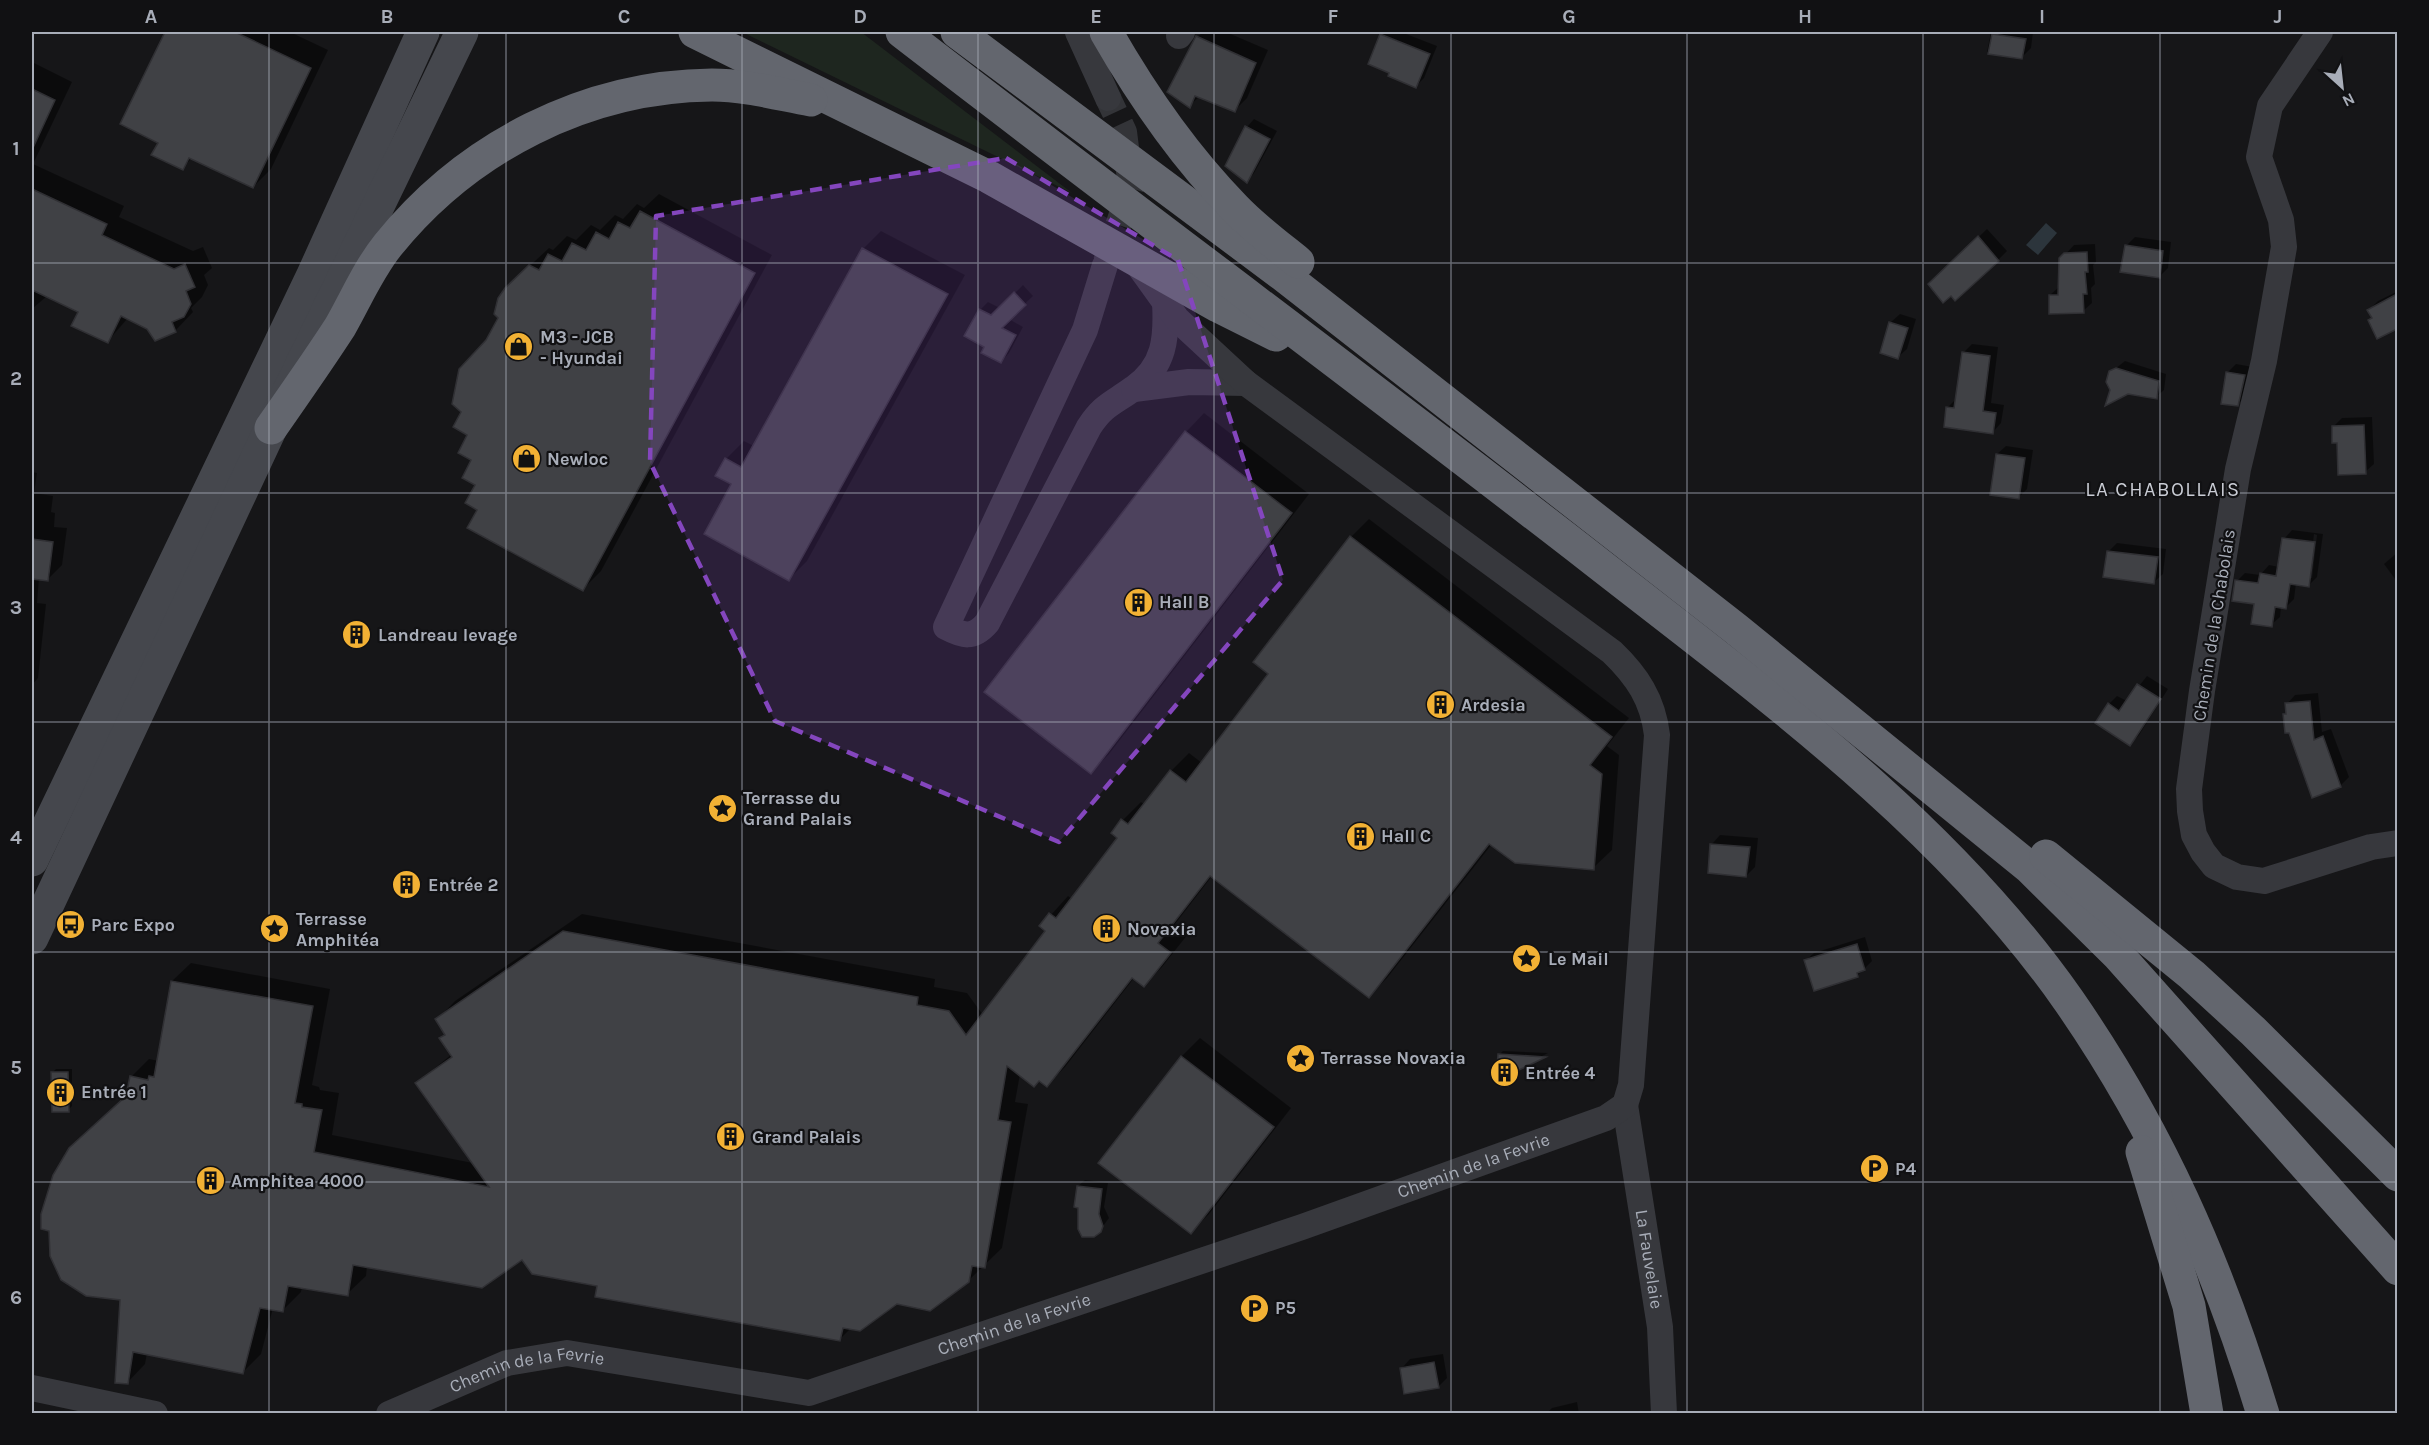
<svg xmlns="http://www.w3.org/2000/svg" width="2429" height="1445" viewBox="0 0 2429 1445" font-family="Karla,sans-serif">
<rect width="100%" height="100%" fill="#161618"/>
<path fill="#1e261f" d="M742 32H861L1072 193Z"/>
<path fill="#2c353c" d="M2046 223 2057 233 2038 255 2026 245Z"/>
<g fill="#0007" fill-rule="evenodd">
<path d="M166 32H290L328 50 271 169 253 187 192 158 182 168 160 142 122 123Z"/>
<path d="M1203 32H1226L1268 50 1247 98 1234 111 1200 96 1189 106 1197 37Z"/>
<path d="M1385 32H1401L1437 46 1424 78 1416 86 1381 35Z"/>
<path d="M1991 32H2033L2031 48 2022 57 1987 52Z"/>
<path d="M32 62 72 82 33 164 124 206 119 217 193 251 203 247 212 268 204 275 208 285 202 297 191 308 193 312 175 331 148 328 128 318 107 342 80 311 47 296 32 309Z"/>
<path d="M1254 119 1277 131 1254 173 1247 181 1227 165 1247 127Z"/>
<path d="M659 194 772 255 601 571 583 589 479 509 463 412 488 341 520 275 549 248 553 250 567 236 576 240 591 225 600 230 615 215 623 219 637 204 644 208Z"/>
<path d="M1987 229 2007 251 1998 260 1956 299 1951 294 1930 284Z"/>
<path d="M881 231 965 275 807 561 789 579 734 483 726 459 744 441 754 446 863 249Z"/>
<path d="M2135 237 2171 242 2168 268 2159 277 2126 246Z"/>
<path d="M2095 244 2096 262 2093 265 2095 284 2091 288 2092 303 2083 311 2050 295 2059 287 2061 259 2074 245Z"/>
<path d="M1023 285 1033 296 1009 319 1023 327 1009 353 1001 362 986 346 980 310 988 302 1000 308Z"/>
<path d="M2398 291V328L2378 337 2369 310 2378 301Z"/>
<path d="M1900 314 1916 319 1907 349 1898 357 1881 352 1891 322Z"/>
<path d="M1972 344 1998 347 1991 403 2004 405 2001 423 1993 432 1948 407 1957 398 1963 353Z"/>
<path d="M2125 361 2166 374 2164 390 2156 397 2112 390 2111 372Z"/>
<path d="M2236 364 2253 367 2246 396 2237 405 2227 373Z"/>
<path d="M1204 413 1309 494 1109 754 1091 772 986 692 1186 432Z"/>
<path d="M2372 417 2374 464 2365 472 2333 427 2342 418Z"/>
<path d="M2006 446 2033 450 2027 489 2018 498 1997 454Z"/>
<path d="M32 472 37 473 34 493 53 496 51 512 55 513 54 527 67 528 62 565 48 579 39 578 37 603 46 604 38 678 32 685Z"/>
<path d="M1369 519 1629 718 1607 746 1619 755 1612 850 1593 868 1492 844 1387 978 1369 996 1212 876 1175 924 1188 934 1162 967 1144 985 1134 978 1065 1067 1047 1085 1040 1079 1020 1074 1015 1102 1028 1104 1002 1248 968 1281 897 1302 851 1328 840 1339 599 1285 522 1258 367 1266 366 1276 347 1294 302 1286 301 1292 283 1310 273 1308 261 1354 243 1372 147 1353 145 1364 127 1383 122 1299 79 1292 67 1284 58 1272 51 1229 42 1228 49 1188 70 1149 128 1095 131 1077 149 1059 159 1061 172 981 191 963 330 989 312 1085 319 1087 320 1090 339 1093 332 1135 473 1163 417 1083 452 1054 441 1039 446 1033 437 1020 455 1001 582 914 935 979 934 987 967 993 983 1015 1047 931 1041 926 1068 896 1072 899 1120 837 1123 820 1141 802 1145 805 1171 771 1189 753 1202 763 1270 673 1351 537Z"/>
<path d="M2292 530 2323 534 2317 577 2309 585 2296 583 2294 599 2286 607H2281L2280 617 2271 625 2237 581 2245 573 2260 575 2269 565 2279 567 2284 539ZM2314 534 2317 535 2312 578H2309Z"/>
<path d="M2117 543 2166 549 2163 574 2154 582 2108 552Z"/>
<path d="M2398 552V583L2384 564Z"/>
<path d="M2147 676 2168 689 2139 735 2130 744 2109 704 2117 696 2127 701Z"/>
<path d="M2318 693 2322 732 2331 729 2349 777 2340 786 2287 704 2295 695Z"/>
<path d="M1720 835 1758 838 1755 867 1746 876 1712 844Z"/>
<path d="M414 871 422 882 418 886 402 878Z"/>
<path d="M1865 937 1872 961 1857 976 1806 960 1814 953Z"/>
<path d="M1200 1038 1291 1108 1209 1214 1191 1232 1100 1163 1182 1056Z"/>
<path d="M1503 1051 1548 1053 1498 1079 1499 1055Z"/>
<path d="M56 1069H72V1106L68 1110 52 1073Z"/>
<path d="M1085 1180 1108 1183 1104 1207 1109 1218 1098 1233 1078 1186Z"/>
<path d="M1443 1354 1447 1378 1438 1387 1402 1368 1410 1359Z"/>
<path d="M1577 1402 1579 1414H1546L1552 1408Z"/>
</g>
<g fill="#404145" stroke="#303034" stroke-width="1.5">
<path d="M165 32H235L311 68 253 188 189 158 183 170 151 155 158 143 120 124Z"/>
<path d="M1380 34 1430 54 1416 88 1388 76 1389 73 1368 64Z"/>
<path d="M1992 34 2026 39 2022 59 1988 54Z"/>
<path d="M1196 36 1256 63 1235 112 1195 96 1190 108 1167 92Z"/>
<path d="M32 89 55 100 32 150Z"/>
<path d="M1245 126 1270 139 1247 183 1225 166Z"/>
<path d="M32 189 107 224 102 235 174 269 185 264 195 287 186 291 191 304 184 317 172 322 176 332 155 341 147 329 121 316 108 343 71 326 78 312 32 290Z"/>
<path d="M640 211 755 273 583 591 467 528 477 510 465 503 475 485 462 478 471 460 458 453 467 435 453 427 461 412 452 404 459 369 486 340 498 318 494 314 498 298 505 288 529 265 539 270 548 254 562 261 572 243 586 250 596 232 609 239 618 222 630 228Z"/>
<path d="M1978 236 1999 261 1955 301 1951 296 1943 303 1928 284Z"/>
<path d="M2125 245 2163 251 2160 278 2120 272Z"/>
<path d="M862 248 948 294 789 581 704 534 731 484 715 476 725 458 741 467Z"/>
<path d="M2087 252 2088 272H2085L2087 294H2083L2084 313 2049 314V295H2058L2059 258 2064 253Z"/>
<path d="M1014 292 1026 305 1002 328 1016 335 1001 363 981 353 984 347 964 336 979 309 991 315Z"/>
<path d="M2397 294V329L2377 339 2368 320 2372 318 2367 310Z"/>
<path d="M1889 322 1908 328 1898 359 1880 353Z"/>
<path d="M1962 352 1990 356 1983 411 1996 413 1993 434 1944 427 1946 407 1954 408Z"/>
<path d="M2116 368 2159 381 2157 399 2128 394 2105 406 2110 390 2106 382 2109 371Z"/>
<path d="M2226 372 2245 375 2238 406 2221 404Z"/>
<path d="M2364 425 2366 474 2338 475 2337 443H2332V426Z"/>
<path d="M1185 431 1292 513 1091 774 984 692Z"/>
<path d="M1996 454 2025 458 2019 499 1990 495Z"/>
<path d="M1350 536 1612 737 1590 765 1602 774 1594 870 1515 863 1489 844 1369 998 1210 876 1158 943 1171 953 1144 987 1132 978 1047 1087 1039 1081 1034 1087 1007 1066 998 1120 1011 1122 985 1268 972 1266 969 1282 930 1311 897 1304 860 1331 843 1328 840 1341 595 1297 597 1286 532 1274 522 1260 482 1288 353 1265 348 1296 288 1286 283 1312 260 1308 243 1374 133 1352 128 1384 115 1383 120 1300 86 1296 61 1280 50 1256 49 1231 41 1229V1214L53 1175 69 1148 126 1096 130 1076 148 1080 149 1076 154 1077 171 981 313 1006 295 1103 302 1104V1107L322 1110 314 1152 489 1187 415 1083 452 1057 439 1038 445 1035 435 1019 563 931 918 997 917 1005 949 1011 966 1035 1045 931 1039 926 1049 913 1056 918 1117 838 1111 833 1121 819 1128 824 1170 770 1186 782 1268 674 1253 662Z"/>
<path d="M2282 538 2315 542 2309 587 2290 584 2286 609 2275 607 2272 627 2251 624 2254 604 2232 601 2235 580 2258 583 2260 573 2276 576Z"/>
<path d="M32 539 53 542 48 581 32 579Z"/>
<path d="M2107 551 2158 557 2154 584 2103 577Z"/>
<path d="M2137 684 2161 699 2130 746 2095 723 2108 703 2119 711Z"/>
<path d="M2310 701 2314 740 2323 736 2341 787 2312 798 2289 733H2285L2283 714H2286L2285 703Z"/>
<path d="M1710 844 1750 847 1746 877 1708 873Z"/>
<path d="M410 873 419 887 405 896 396 882Z"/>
<path d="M1857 944 1865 970 1857 973 1858 977 1814 991 1804 960Z"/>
<path d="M1498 1054 1546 1057 1496 1081Z"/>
<path d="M1181 1056 1274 1127 1191 1234 1098 1163Z"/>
<path d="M51 1072H68L69 1112H52Z"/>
<path d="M1077 1186 1102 1189 1099 1214 1103 1226 1101 1232 1094 1237H1082L1078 1229V1208L1074 1207Z"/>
<path d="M1434 1362 1439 1388 1404 1394 1400 1368Z"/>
</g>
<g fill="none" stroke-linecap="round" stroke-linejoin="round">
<path stroke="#333438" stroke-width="26" stroke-dasharray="26 13" stroke-linecap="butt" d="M1106 262 1131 187 1124 132 1108 98"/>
<g stroke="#37383d" stroke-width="26">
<path d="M1078 32 1108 98"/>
<path d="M2320 32 2270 106 2259 157 2281 220 2284 247 2264 361 2238 469 2202 691 2189 789 2190 811 2194 835 2203 852 2214 866 2237 877 2264 881 2371 847 2398 843"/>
<path d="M1179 36 1182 32"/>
<path d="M1105 265 1085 330 946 627C963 636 973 639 987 623L1089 427C1104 404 1114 403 1134 388 1165 366 1167 338 1165 302"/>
<path d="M1134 389 1189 382 1246 383"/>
<path id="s1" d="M1625 1105 1660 1327 1664 1414"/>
<path d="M32 1388 155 1414"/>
<path id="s2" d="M389 1414 507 1363 567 1353 809 1393 1302 1227 1606 1118 1625 1105 1631 1085 1657 735C1653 700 1637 676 1612 652L1246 383 1177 319 1136 262"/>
</g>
<g stroke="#45474d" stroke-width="33">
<path d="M32 860 312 277 423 32"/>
<path d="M32 938 271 428 462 32"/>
</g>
<g stroke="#63666e" stroke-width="33">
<path d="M695 32 989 177 1218 306 1276 335"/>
<path d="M902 32C1130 208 1362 380 1590 557 1760 690 1944 822 2069 1001 2159 1131 2217 1263 2263 1414"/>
<path d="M957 32 1283 275 1736 629 2030 868 2118 955 2398 1269"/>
<path d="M1106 32C1142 95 1184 156 1235 208 1254 228 1277 245 1298 262"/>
<path d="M271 428C294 395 318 361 340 327 356 299 368 270 388 245 467 147 586 86 712 85 745 85 778 94 811 100"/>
<path d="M2046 856 2192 975 2253 1031 2398 1175"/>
<path d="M2142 1152 2189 1306 2207 1414"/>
</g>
</g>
<path fill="#8446be" fill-opacity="0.2" stroke="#8446be" stroke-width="4.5" stroke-dasharray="12 8" stroke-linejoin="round" d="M1006 158 1178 260 1283 580 1059 842 775 721 650 462 656 216Z"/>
<path fill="none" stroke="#a8adb8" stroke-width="1.5" stroke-opacity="0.55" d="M269 32V1414M506 32V1414M742 32V1414M978 32V1414M1214 32V1414M1451 32V1414M1687 32V1414M1923 32V1414M2160 32V1414M32 263H2398M32 493H2398M32 722H2398M32 952H2398M32 1182H2398"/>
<defs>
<symbol id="shop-disc" viewBox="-11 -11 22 22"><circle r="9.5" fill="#f2b134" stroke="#111113"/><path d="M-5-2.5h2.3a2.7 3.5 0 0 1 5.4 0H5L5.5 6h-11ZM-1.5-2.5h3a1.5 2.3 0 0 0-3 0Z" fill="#111"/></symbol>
<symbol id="building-disc" viewBox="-11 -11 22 22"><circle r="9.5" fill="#f2b134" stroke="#111113"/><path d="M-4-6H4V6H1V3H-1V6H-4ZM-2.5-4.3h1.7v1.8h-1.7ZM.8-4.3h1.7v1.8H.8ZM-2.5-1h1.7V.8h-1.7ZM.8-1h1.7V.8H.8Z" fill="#111"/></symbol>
<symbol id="sight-disc" viewBox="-11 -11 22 22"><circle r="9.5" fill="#f2b134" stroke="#111113"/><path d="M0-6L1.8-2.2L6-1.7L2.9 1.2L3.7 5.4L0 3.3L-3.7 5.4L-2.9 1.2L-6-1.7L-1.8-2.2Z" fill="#111"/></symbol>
<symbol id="bus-disc" viewBox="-11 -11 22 22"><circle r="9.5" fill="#f2b134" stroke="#111113"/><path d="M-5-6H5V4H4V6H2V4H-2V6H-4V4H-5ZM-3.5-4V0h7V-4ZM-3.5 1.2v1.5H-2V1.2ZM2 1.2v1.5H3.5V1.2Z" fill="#111"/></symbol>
<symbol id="parking-disc" viewBox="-11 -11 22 22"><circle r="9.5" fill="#f2b134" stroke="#111113"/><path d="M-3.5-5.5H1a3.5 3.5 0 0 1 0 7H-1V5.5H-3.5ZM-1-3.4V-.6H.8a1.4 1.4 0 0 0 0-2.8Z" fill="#111"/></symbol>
</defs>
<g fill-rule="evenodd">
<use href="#shop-disc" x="502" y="330" width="33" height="33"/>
<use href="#shop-disc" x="510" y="442" width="33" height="33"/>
<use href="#building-disc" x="1122" y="586" width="33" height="33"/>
<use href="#building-disc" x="340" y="618" width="33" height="33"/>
<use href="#building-disc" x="1424" y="688" width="33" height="33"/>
<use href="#sight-disc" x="706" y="792" width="33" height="33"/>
<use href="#building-disc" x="1344" y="820" width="33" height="33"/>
<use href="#building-disc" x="390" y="868" width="33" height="33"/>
<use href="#bus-disc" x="54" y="908" width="33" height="33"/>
<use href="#sight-disc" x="258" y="912" width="33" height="33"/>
<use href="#building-disc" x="1090" y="912" width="33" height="33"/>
<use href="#sight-disc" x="1510" y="942" width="33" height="33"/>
<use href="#sight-disc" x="1284" y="1042" width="33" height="33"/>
<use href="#building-disc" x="1488" y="1056" width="33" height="33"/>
<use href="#building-disc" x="44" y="1076" width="33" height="33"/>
<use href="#building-disc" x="714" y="1120" width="33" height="33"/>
<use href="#parking-disc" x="1858" y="1152" width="33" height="33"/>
<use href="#building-disc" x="194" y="1164" width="33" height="33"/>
<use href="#parking-disc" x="1238" y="1292" width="33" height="33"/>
</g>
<g text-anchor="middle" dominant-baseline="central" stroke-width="4.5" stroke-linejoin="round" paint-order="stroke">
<g font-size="18" font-weight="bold" fill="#a8adb8" stroke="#111113" text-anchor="start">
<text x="540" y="337">M3 - JCB<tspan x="540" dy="21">- Hyundai</tspan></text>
<text x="547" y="459">Newloc</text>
<text x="1159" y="602">Hall B</text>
<text x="378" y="635">Landreau levage</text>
<text x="1461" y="705">Ardesia</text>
<text x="743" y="798">Terrasse du<tspan x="743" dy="21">Grand Palais</tspan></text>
<text x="1381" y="836">Hall C</text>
<text x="428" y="885">Entrée 2</text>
<text x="296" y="919">Terrasse<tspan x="296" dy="21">Amphitéa</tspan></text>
<text x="91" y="925">Parc Expo</text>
<text x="1127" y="929">Novaxia</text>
<text x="1548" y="959">Le Mail</text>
<text x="1321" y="1058">Terrasse Novaxia</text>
<text x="1525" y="1073">Entrée 4</text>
<text x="81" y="1092">Entrée 1</text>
<text x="752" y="1137">Grand Palais</text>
<text x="1895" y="1169">P4</text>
<text x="231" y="1181">Amphitea 4000</text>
<text x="1275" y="1308">P5</text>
</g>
<g font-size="18" fill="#a8adb8" stroke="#111113">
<text transform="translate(2214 625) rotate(-81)">Chemin de la Chabolais</text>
<text stroke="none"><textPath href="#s2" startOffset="1137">Chemin de la Fevrie</textPath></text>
<text stroke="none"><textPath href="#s1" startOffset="156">La Fauvelaie</textPath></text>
<text stroke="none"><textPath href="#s2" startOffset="651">Chemin de la Fevrie</textPath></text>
<text stroke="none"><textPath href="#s2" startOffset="147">Chemin de la Fevrie</textPath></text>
</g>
<g font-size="20" letter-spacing="1.5" fill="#c9ccd4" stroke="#111113">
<text x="2163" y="489">LA CHABOLLAIS</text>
</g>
</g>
<rect width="2429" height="1445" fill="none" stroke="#111113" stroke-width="66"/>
<g transform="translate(2342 87) rotate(153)" stroke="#111113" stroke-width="4.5" paint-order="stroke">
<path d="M0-4.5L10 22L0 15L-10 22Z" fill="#a8adb8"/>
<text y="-9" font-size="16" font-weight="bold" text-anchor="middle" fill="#a8adb8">N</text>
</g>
<rect x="33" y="33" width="2363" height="1379" fill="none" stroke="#a8adb8" stroke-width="2"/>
<g font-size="20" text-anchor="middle" font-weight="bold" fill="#a8adb8">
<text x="151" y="23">A</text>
<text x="387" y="23">B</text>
<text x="624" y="23">C</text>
<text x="860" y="23">D</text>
<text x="1096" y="23">E</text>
<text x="1333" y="23">F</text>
<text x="1569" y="23">G</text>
<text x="1805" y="23">H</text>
<text x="2042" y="23">I</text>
<text x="2278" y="23">J</text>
<text x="16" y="155">1</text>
<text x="16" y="385">2</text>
<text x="16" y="614">3</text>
<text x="16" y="844">4</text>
<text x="16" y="1074">5</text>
<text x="16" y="1304">6</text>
</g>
</svg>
